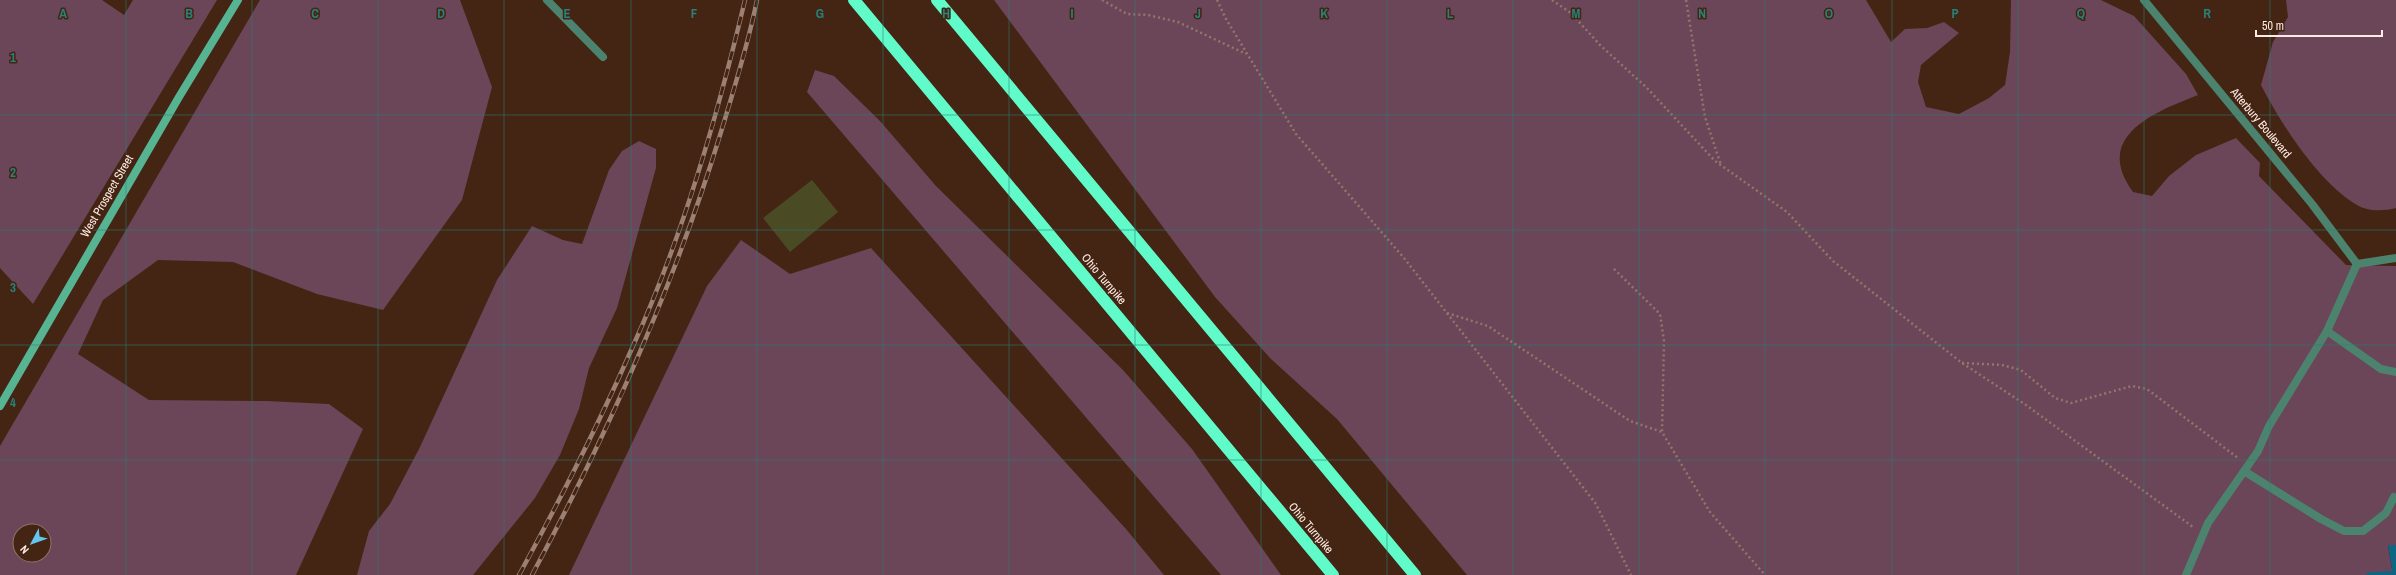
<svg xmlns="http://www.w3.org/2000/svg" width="2396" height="575" viewBox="0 0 2396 575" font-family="'Archivo Narrow',sans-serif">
<rect width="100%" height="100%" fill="#442413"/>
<g fill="#6b4558" fill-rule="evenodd">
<path d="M0 0H102L124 15 133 0H217L33 304 0 268Z"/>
<path d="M260 0H460L492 87 462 200 383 310 317 294 233 262 158 260 103 300 78 354 149 400 267 401 329 404 363 429 296 575H0V446ZM20 531H44V555H20Z"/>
<path d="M994 0H1866L1891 42 1905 29 1927 28 1944 22 1959 33 1921 65 1918 82 1926 107 1959 114 1989 98 2005 85 2010 52 2011 0H2101L2134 16 2186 74 2198 95C2155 112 2092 136 2133 192L2152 196 2169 176 2196 155 2236 138 2260 163 2259 176 2346 265 2396 266V545L2388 546 2393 575H1467L1337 419 1271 359 1215 297Z"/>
<path d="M2286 0H2396V208C2385 211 2368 212 2357 205 2319 183 2281 124 2261 85L2273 42 2288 17Z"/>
<path d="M815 70 834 76 880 121 936 186 1123 370 1192 449 1281 575H1221L807 92Z"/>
<path d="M639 141 656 149V168L617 308 589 368 579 409 560 455 535 498 473 575H357L369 531 390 504 420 447 497 280 532 226 563 240 582 244 609 170 622 151Z"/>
<path d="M741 240 790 274 871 248 1126 529 1164 575H569L707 286Z"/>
</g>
<path fill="#0e6685" d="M2388 545H2396V575H2393Z"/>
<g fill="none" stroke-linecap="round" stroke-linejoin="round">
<path stroke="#0e6685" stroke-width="5" d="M2369 575 2396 573"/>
</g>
<path fill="#4a4a24" d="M812 180 838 212 790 252 763 218Z"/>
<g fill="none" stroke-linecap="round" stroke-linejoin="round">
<g stroke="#91776a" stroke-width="2.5" stroke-dasharray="2 3" stroke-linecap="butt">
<path d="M1102 0 1127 14 1148 15 1178 22 1246 54"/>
<path d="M1217 0 1226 19 1296 134 1404 258 1596 504 1631 575"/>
<path d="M1552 0 1571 13 1600 45 1647 88 1715 161 1787 212 1833 261 1962 363 2026 405 2193 527"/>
<path d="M1686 0 1705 117 1721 165"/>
<path d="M1614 269 1660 314 1664 341 1662 432 1710 512 1765 575"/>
<path d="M1447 313 1488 326 1630 421 1662 432"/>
<path d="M1962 363 2002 365 2021 370 2055 398 2071 403 2132 386 2147 389 2238 458"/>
</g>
<g stroke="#4c836f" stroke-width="8">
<path d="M547 0 603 57"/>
<path d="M2327 331 2381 369 2396 372"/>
<path d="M2244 471 2321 519 2344 531H2363L2386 513 2394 497"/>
<path d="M2186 575 2208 523 2258 451 2269 426 2327 331 2357 264"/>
</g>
<path stroke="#4c836f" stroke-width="8" d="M2144 0 2312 204 2357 264 2396 258"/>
<path stroke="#57b493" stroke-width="8" d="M0 406 179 97 238 0"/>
<g stroke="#60fbc9" stroke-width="12">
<path d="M854 0 1333 575"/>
<path d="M937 0 1415 575"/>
</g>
<defs>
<g id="rail">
<path d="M519 575C560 500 599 424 633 346 683 236 717 117 745 0"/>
<path d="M532 575C608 433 674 287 721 132 734 89 748 45 757 0"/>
</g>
</defs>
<use href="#rail" stroke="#9b8174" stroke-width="4.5"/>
<use href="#rail" stroke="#442413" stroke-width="3" stroke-dasharray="9" stroke-linecap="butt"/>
</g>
<path fill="none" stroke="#27827a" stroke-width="1" stroke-opacity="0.55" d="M126 0V575M252 0V575M378 0V575M504 0V575M631 0V575M757 0V575M883 0V575M1009 0V575M1135 0V575M1261 0V575M1387 0V575M1513 0V575M1639 0V575M1765 0V575M1892 0V575M2018 0V575M2144 0V575M2270 0V575M0 115H2396M0 230H2396M0 345H2396M0 460H2396"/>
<g text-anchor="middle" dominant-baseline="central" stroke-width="3" stroke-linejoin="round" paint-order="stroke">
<g font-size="12" fill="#feece4" stroke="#442413">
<text transform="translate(2261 123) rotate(50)">Atterbury Boulevard</text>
<text transform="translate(107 196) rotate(-60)">West Prospect Street</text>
<text transform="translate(1104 279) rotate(50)">Ohio Turnpike</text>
<text transform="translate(1311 528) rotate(50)">Ohio Turnpike</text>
</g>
</g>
<g font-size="13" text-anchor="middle" font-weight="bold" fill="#27827a" stroke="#442413" stroke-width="3" stroke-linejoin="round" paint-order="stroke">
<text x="63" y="18">A</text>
<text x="189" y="18">B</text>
<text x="315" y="18">C</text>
<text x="441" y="18">D</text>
<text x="567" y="18">E</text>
<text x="694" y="18">F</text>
<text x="820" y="18">G</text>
<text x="946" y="18">H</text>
<text x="1072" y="18">I</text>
<text x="1198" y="18">J</text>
<text x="1324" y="18">K</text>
<text x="1450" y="18">L</text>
<text x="1576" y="18">M</text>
<text x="1702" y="18">N</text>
<text x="1829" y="18">O</text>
<text x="1955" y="18">P</text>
<text x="2081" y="18">Q</text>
<text x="2207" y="18">R</text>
<text x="13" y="62">1</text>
<text x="13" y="177">2</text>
<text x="13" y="292">3</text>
<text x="13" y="407">4</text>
</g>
<g transform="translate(32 543) rotate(229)"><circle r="19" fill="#442413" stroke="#8e7467"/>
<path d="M0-3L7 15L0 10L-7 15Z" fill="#64c5ee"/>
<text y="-6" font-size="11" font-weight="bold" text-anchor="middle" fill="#feece4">N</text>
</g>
<path d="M2256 30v6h126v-6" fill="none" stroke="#feece4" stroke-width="2"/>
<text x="2262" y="30" font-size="12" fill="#feece4" stroke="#442413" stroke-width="3" paint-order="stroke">50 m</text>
</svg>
